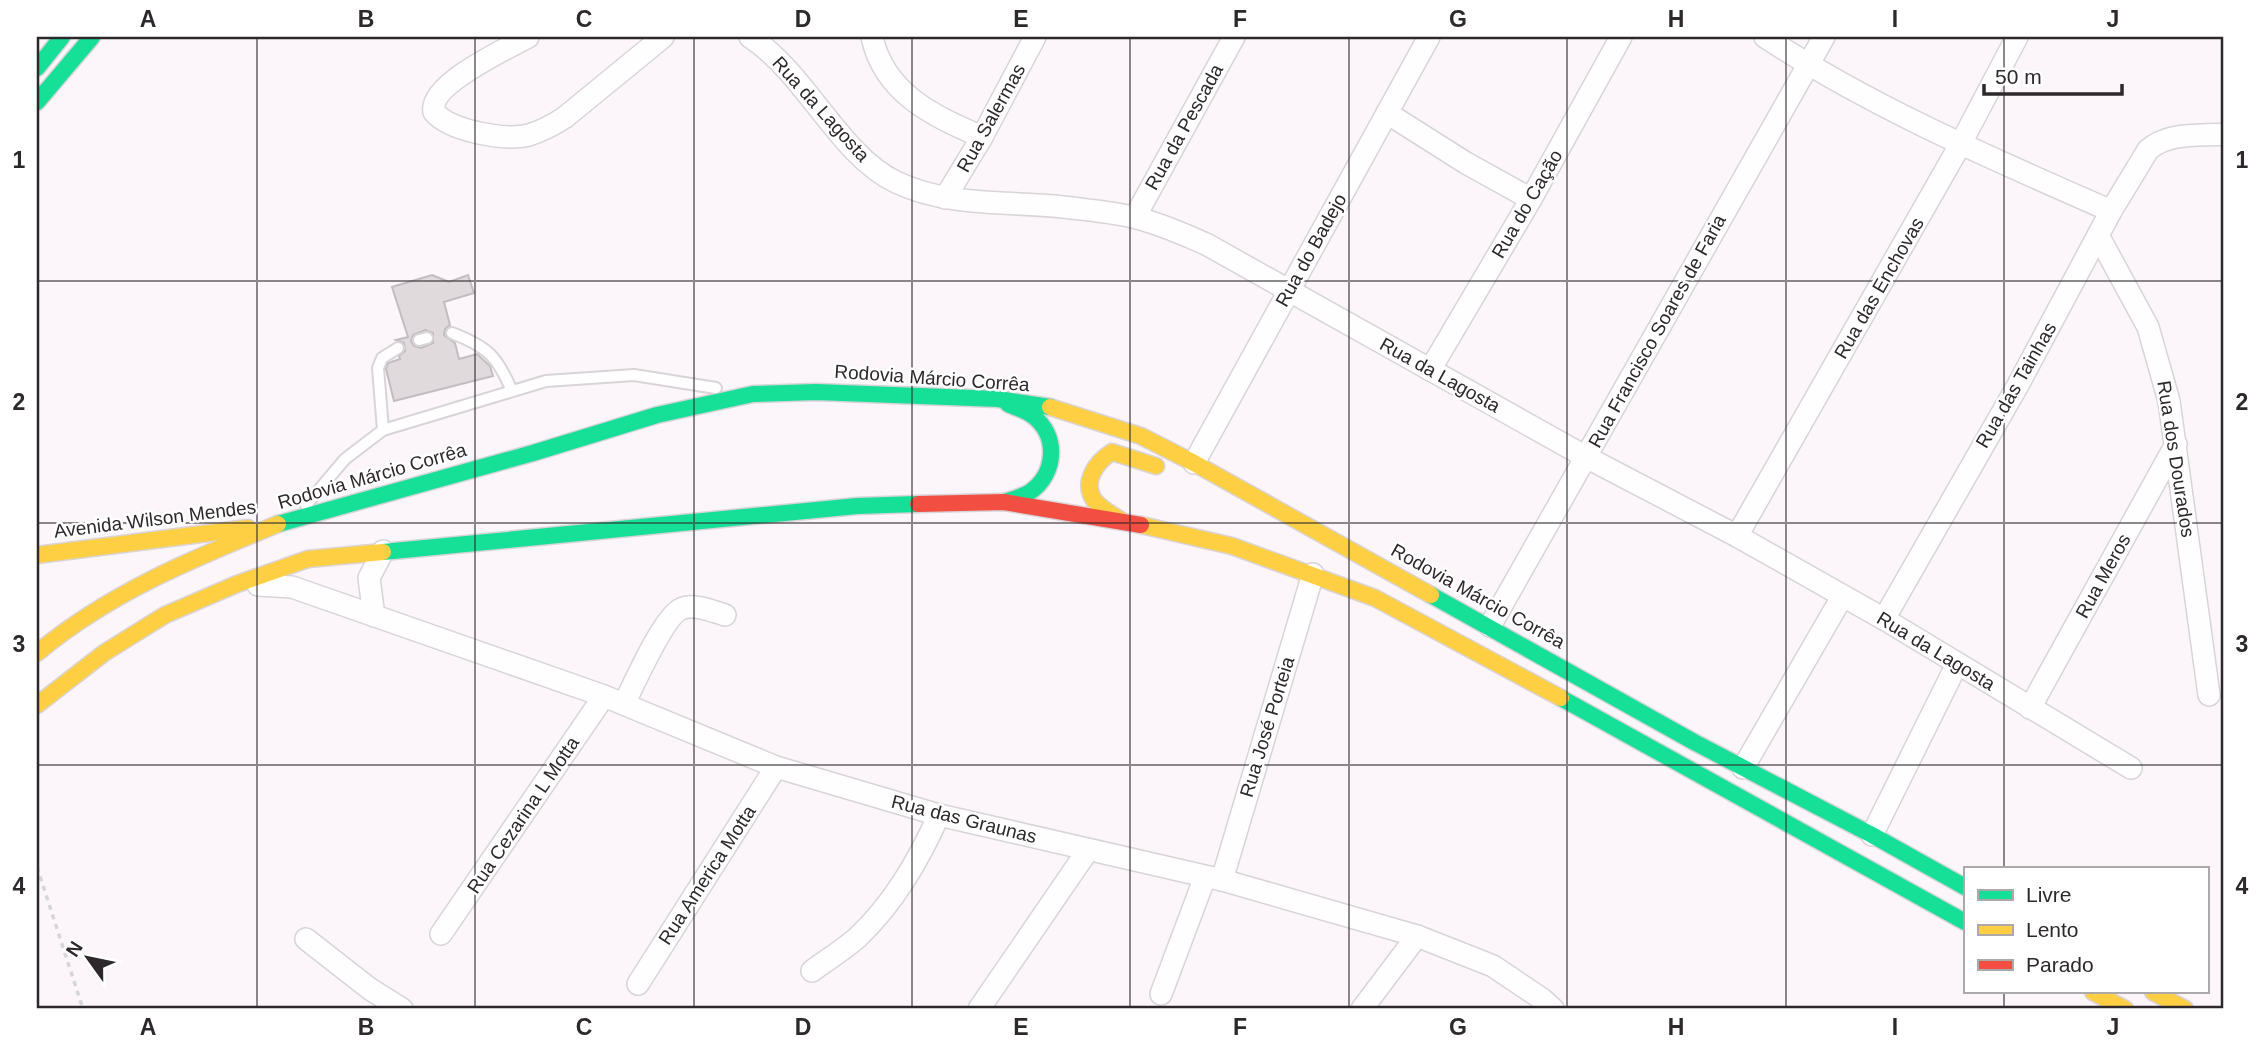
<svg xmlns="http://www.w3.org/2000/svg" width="2261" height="1046" viewBox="0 0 2261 1046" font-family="Helvetica,sans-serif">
<rect width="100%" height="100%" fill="#fcf6fb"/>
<path fill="#e0dadd" stroke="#c2bdc0" stroke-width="2" fill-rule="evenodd" d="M432 275 449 282 468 275 474 293 444 302 450 325 445 329 444 335 455 343 459 359 477 354 490 366 493 376 394 401 386 369 388 363 400 359 399 356 405 351 404 343 396 340 408 337 392 287ZM425 330 433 333V343L421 348 414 346 411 341 413 335Z"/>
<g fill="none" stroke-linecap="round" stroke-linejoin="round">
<defs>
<g id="lane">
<path d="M452 333C488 347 497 356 512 391"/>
<path d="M419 340 427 338"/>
<path d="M383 430 378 368 382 358 398 348"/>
<path d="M306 505 345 459 383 430 546 381 634 375 716 388"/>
</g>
<g id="street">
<path d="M528 37C506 49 428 85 434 112 450 131 505 141 529 135 542 131 553 125 564 118L663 37"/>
<path d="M750 37C806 73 839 155 896 182 948 207 1007 201 1063 207 1087 210 1113 212 1137 218 1161 224 1183 234 1206 244L1586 457 1737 536 1884 619 2131 768"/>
<path d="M872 37C884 93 933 116 982 137"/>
<path d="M1765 37C1873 108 1993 159 2111 211"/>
<path d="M1387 113 1466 163 1531 199"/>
<path d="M945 198 982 137 1035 37"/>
<path d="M1135 217 1234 37"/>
<path d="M2099 237 2148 327 2169 401 2209 695"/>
<path d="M1430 370 1531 199 1621 37"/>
<path d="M1194 463 1429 37"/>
<path d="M1737 536 1960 145 2017 37"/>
<path d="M258 585 292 587 604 696 776 767 939 815 1222 880 1417 936 1493 966 1542 999 1553 1009"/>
<path d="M374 616 369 578 383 551"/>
<path d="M1884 619 2018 385 2111 211 2148 150C2168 132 2199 136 2224 134"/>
<path d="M1490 626 1824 37"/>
<path d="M624 704C634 684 664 616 681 609 694 603 712 611 725 615"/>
<path d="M2030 708 2176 444"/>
<path d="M1743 768 1842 597"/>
<path d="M1872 835 1957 664"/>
<path d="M1222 880 1313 574"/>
<path d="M441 934 604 696"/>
<path d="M306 939 370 989 402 1009"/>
<path d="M812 971C827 960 843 950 857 938 894 903 918 861 939 815"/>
<path d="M638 984 776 767"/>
<path d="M1161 994 1205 877"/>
<path d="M979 1009 1088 850"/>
<path d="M1362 1009 1417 936"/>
</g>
<g id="fast">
<path d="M37 68 62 37"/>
<path d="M37 102 92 37"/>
<path d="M1004 502C1013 499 1022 497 1030 492 1056 474 1059 436 1033 416 1026 410 1016 408 1008 404"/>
<path d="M278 524 533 453 657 415 753 394 816 392 998 399 1050 407"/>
<path d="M383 552 857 506 918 504"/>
<path d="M1431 595 1694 742 1872 835 1965 887"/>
<path d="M1561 698 1965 922"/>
</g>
<g id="slow">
<path d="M1050 407 1141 436 1194 463 1431 595"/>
<path d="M1122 521C1113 515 1101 509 1094 500 1082 482 1096 462 1112 452L1156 466"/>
<path d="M1141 525 1232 546 1375 598 1561 698"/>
<path d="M37 555 248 528"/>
<path d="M37 653C109 593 192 559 278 524"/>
<path d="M37 705 104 653 165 615 237 584 308 559 383 552"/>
<path d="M2093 992 2125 1009"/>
<path d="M2153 992 2185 1009"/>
</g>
<path id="jam" d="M918 504 1004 502 1141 525"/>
</defs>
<use href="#lane" stroke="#d8d4d8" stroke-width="14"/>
<use href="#street" stroke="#d8d4d8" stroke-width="24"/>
<use href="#fast" stroke="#d8d4d8" stroke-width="19"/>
<use href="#slow" stroke="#d8d4d8" stroke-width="19"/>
<use href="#jam" stroke="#d8d4d8" stroke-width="19"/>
<path stroke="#d7d6d7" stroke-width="3.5" stroke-dasharray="5 5" stroke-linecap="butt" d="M37 867 83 1009"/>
<use href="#lane" stroke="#fffefe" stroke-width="10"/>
<use href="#street" stroke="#fffefe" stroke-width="21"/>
<use href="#fast" stroke="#16e098" stroke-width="16"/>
<use href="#slow" stroke="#ffcf43" stroke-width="16"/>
<use href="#jam" stroke="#f24e42" stroke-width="16"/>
</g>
<path fill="none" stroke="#2c282b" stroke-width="2" stroke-opacity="0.55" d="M257 37V1009M475 37V1009M694 37V1009M912 37V1009M1130 37V1009M1349 37V1009M1567 37V1009M1786 37V1009M2004 37V869M37 281H2224M37 523H2224M37 765H2224M2004 992V1009"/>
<g text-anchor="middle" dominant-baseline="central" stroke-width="5" stroke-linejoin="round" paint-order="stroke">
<g font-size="19" fill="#2c282b" stroke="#fff">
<text transform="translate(821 109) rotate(48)">Rua da Lagosta</text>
<text transform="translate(991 118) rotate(-61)">Rua Salermas</text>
<text transform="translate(1184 127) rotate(-61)">Rua da Pescada</text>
<text transform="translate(1527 204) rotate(-60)">Rua do Cação</text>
<text transform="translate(1311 250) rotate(-61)">Rua do Badejo</text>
<text transform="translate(1879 288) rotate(-60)">Rua das Enchovas</text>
<text transform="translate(1657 331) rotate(-61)">Rua Francisco Soares de Faria</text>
<text transform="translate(1440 375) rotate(29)">Rua da Lagosta</text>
<text transform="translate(932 378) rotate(4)">Rodovia Márcio Corrêa</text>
<text transform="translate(2016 385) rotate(-60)">Rua das Tainhas</text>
<text transform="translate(2176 459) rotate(81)">Rua dos Dourados</text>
<text transform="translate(372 476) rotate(-16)">Rodovia Márcio Corrêa</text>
<text transform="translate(155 519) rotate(-7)">Avenida Wilson Mendes</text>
<text transform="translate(2103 576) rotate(-61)">Rua Meros</text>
<text transform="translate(1478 596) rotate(29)">Rodovia Márcio Corrêa</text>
<text transform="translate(1936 651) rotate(31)">Rua da Lagosta</text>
<text transform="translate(1267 727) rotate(-73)">Rua José Porteia</text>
<text transform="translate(523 815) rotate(-56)">Rua Cezarina L Motta</text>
<text transform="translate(964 819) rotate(14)">Rua das Graunas</text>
<text transform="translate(707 875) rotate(-57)">Rua America Motta</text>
</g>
</g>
<rect width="2261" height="1046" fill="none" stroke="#ffffff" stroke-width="77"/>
<rect x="1964" y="867" width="245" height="126" fill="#ffffff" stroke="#aba9aa" stroke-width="2"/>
<rect x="1978" y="890" width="35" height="10" fill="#16e098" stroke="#aba9aa" stroke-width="2"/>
<text x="2026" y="902" font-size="21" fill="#2c282b">Livre</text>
<rect x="1978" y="925" width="35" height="10" fill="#ffcf43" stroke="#aba9aa" stroke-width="2"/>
<text x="2026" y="937" font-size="21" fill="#2c282b">Lento</text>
<rect x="1978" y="960" width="35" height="10" fill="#f24e42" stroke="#aba9aa" stroke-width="2"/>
<text x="2026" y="972" font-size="21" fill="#2c282b">Parado</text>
<g transform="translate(88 958) rotate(303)" stroke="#ffffff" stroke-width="5" paint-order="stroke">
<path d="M0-5L12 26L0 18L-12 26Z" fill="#2c282b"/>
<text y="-10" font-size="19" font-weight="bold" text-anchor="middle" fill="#2c282b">N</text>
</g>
<path d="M1984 84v10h138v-10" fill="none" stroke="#2c282b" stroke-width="3.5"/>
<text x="1995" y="84" font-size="21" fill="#2c282b" stroke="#ffffff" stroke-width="5" paint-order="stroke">50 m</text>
<rect x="38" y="38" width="2184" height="969" fill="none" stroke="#2c282b" stroke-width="2.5"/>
<g font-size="23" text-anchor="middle" font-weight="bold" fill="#2c282b">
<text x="148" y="27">A</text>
<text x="366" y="27">B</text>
<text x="584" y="27">C</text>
<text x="803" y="27">D</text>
<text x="1021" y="27">E</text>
<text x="1240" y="27">F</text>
<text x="1458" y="27">G</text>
<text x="1676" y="27">H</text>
<text x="1895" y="27">I</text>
<text x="2113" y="27">J</text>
<text x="19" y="168">1</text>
<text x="2242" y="168">1</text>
<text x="19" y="410">2</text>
<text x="2242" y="410">2</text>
<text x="19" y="652">3</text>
<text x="2242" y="652">3</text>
<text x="19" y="894">4</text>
<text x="2242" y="894">4</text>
<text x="148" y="1035">A</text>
<text x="366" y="1035">B</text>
<text x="584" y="1035">C</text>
<text x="803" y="1035">D</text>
<text x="1021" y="1035">E</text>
<text x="1240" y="1035">F</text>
<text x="1458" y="1035">G</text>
<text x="1676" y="1035">H</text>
<text x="1895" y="1035">I</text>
<text x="2113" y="1035">J</text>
</g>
</svg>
